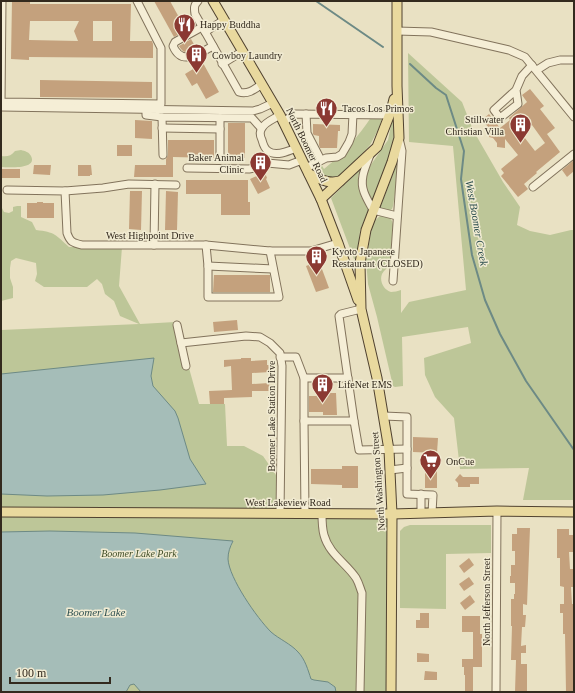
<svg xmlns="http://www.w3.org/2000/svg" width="575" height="693" viewBox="0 0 575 693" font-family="Georgia,serif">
<rect width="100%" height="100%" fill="#e9e1c3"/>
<g fill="#bdc698">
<path d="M408 53 462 102 473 130 503 182 520 207 517 225 530 231 550 235 571 230H574V500H523L529 468 460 469 454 418 435 397 425 375 424 358 471 343 468 327 402 337 403 386 395 387 393 386 377 317 368 284 366 260 373 222 380 216H385L390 218 392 221 393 225 390 264C388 268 384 270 382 274 379 281 384 290 391 292 394 292 398 291 401 290V313L409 302 466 290 453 146 409 142Z"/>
<path d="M383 115 379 128 370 145 347 171 337 177 328 178 323 176 316 166 321 164 324 169C345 152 357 138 372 116Z"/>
<path d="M393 116H397L394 146 373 200 371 199 366 190V177L368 169 388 140Z"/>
<path d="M21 150C25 151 29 152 31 156 38 170 7 167 1 167V156C7 157 11 156 15 151Z"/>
<path d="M398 161H400L393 206 392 209 389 211 380 208Z"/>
<path d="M361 168 363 169 358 176 359 186 361 197 369 208 360 231 357 258 354 259 331 198Z"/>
<path d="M1 206 4 212 9 213 13 211V207L17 206H21V217L32 222 36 230C55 232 56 235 69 247H122L119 286 140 324 175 322 184 350 199 404H225L227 446H244L263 456 276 475V514H391L390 692H1V330L139 324 120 316 114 301 105 294 102 284 97 279 87 287H44L35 281 37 274 36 263 16 258 11 261 10 268V278L13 287V298L1 301Z"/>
<path d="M410 525H491V553L446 554V609L400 608V531L404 527Z"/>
</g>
<g fill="#a5bdb8" stroke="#6d8a85">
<path d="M154 358 151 376 153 386 175 411 178 418 190 459 206 484 160 490 103 495 47 496 1 494V374Z"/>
<path d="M50 531 135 533 233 541C230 547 228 552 228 559 229 578 257 618 271 632 279 639 291 644 298 652 305 659 308 670 311 679L314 680 328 682 335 687 336 692H141L134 684 130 685 126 692H1V532Z"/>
</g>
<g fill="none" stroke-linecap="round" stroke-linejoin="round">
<g stroke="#6d8a85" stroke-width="2">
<path d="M316 1 383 47"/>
<path d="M410 64 436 88 446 95 464 151 461 179 472 255 485 300 500 334 526 381 574 450"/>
</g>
</g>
<g fill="#c4a17d" fill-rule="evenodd">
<path d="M12 1H30V4H131L130 41H152L153 44V58L29 57V60L11 59ZM30 21H79L74 31 78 41 29 40ZM93 21H112V41H93Z"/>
<path d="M154 1H170L186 30 174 37Z"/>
<path d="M191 39 195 46 185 52 183 51 181 49 179 46Z"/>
<path d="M203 63 219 92 206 99 197 83 192 86 185 74Z"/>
<path d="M40 80 152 82V98L40 97Z"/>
<path d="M530 89 544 106 540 109 555 128 547 134 560 152 536 172 537 173 524 184 528 189 518 197 501 176 504 173 501 169 518 155 505 139V148L497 147V143L493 138 489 137 490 129 482 120 489 114 500 128 510 120 509 118 527 102 522 95ZM532 125 545 143 535 151 521 133Z"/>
<path d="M135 120 152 121V139L135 138Z"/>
<rect x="228" y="123" width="17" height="35"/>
<path d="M313 124 340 125V131H338L337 148H320L319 145V136L314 135 313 134Z"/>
<path d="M168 140H214V158L173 157V177H134L135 165H166V159L168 155Z"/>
<rect x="117" y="145" width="15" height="11"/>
<path d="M574 160V171L567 177 562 170Z"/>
<path d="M34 165H51L50 175 33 174Z"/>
<path d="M78 165H91L92 175H90V176H78Z"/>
<rect x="1" y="169" width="19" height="9"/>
<path d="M264 170 267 178 266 179 270 188 258 194 250 179 259 175 258 172Z"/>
<path d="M186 180H248V202H250V215H221V194H186Z"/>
<path d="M130 191H142L141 230 129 229Z"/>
<path d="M166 191 178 192 177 230H165Z"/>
<path d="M37 202H43V203H54V218H27V203H37Z"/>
<path d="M319 261 329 288 316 292 306 266Z"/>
<path d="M214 275H270V292H213Z"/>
<path d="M237 320 238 330 214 332 213 322Z"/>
<path d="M241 358H251V361L267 360V365H270V372L252 373V384L269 383 270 391H252V397L224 398V404H210L209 391 232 390 231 366 224 367V360L241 359Z"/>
<path d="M323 393H336L337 415H323V412H309V396H323Z"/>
<path d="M413 437 438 438 437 453 413 452Z"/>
<path d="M342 466H358V488H342V485L311 484V469H342Z"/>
<rect x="425" y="471" width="12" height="17"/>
<path d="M460 474 463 477H479V484H470V487H458V483L455 480Z"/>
<path d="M517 528H530L527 605 523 604V615H526L525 627H522L521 646 526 645V653H521V664H527V692H515L516 660H511L512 626H511V599H514V594H515V583H510V576H511V565H515V551H512V534H517Z"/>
<path d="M557 529H569V535H573V552H569L570 569H574V587H571L572 604H574V692H566L565 634H563V613H560V604H564V587L560 586V558H557Z"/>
<path d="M469 558 474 565 464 573 459 566Z"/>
<path d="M469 577 474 584 464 591 459 584Z"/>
<path d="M470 595 475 602 465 610 460 603Z"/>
<path d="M420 613H429V628H416V620H420Z"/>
<path d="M462 616H480V634H482V667H473V692H465V675H464V667H462V659H473V632H462Z"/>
<path d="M417 653 429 654V662H417Z"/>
<path d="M425 671 437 672V680H424Z"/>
</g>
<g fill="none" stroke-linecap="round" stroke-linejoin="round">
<defs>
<g id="minor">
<path d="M2 1 1 102 161 104V48L137 1"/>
<path d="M198 1C194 5 194 8 195 14L239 92C248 95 255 89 262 84"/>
<path d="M202 27 175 42 173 46C182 67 199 53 213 46"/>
<path d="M397 31 431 32 509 50 525 57 574 117"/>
<path d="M205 32 224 20"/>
<path d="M222 64 243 51"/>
<path d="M537 70 548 63 560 60H574"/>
<path d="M516 90 518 104 500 118 494 110 516 90 522 76 532 65"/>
<path d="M146 106V115L162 117"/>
<path d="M1 107 253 111 260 109 273 103"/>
<path d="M306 114 307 133 321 160"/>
<path d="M280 115C274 119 265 122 262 128 259 132 260 136 262 140 263 144 265 149 268 151 276 157 289 151 296 148"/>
<path d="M283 122 295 114 390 115"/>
<path d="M162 128 220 129"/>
<path d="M163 155 162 117 252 118 261 128"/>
<path d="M370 155C366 166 359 179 364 192 366 198 370 204 373 210L397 216"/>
<path d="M220 156V118"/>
<path d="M187 168 249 169 254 168 267 163 289 165 302 160"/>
<path d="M306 168 326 158 337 157 342 154 349 142 352 134 353 114"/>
<path d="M533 187 574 154"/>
<path d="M7 190 65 191 67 233C70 242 73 243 82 245H206L270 251H311L338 243"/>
<path d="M65 191 103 188 129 184 176 185"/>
<path d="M154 245 155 184"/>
<path d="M206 245 208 266V297H279L270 251"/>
<path d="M208 266 273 269"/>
<path d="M393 281 402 151 399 138"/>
<path d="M177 325 186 366"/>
<path d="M181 343 246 336 260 337 270 343 280 353 282 366 280 513"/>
<path d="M280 357H296L304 378"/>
<path d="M384 416 407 417V494L433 495 432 513"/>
<path d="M304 421V378H348"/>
<path d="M354 421 359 450 407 449"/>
<path d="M390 470 407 468"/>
<path d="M305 513 304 421H354L339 316 341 314 361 309"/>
<path d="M322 513C322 520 322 528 324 535 329 554 346 563 356 578 359 583 360 588 362 593L360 692"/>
<path d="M421 513V494"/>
<path d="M496 692 497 511"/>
</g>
<g id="major">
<path d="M213 1 280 115 321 199 338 243 358 300"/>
<path d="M309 174C321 179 327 184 340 181"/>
<path d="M321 199 377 147 391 111 394 99"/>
<path d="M1 512 392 514 497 511 574 512"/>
<path d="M391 692 392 514 389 450 377 378 361 309 360 263 366 230 392 162 399 138 397 86V1"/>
</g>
</defs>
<use href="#minor" stroke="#82735c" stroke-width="9"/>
<use href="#major" stroke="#504230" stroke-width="11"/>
<use href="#minor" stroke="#f5eed6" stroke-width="7"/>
<use href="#major" stroke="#e9d99e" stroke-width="9"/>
</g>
<defs>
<symbol id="restaurant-pin" viewBox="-11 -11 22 30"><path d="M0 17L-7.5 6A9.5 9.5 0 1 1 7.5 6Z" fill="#8b3932" stroke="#f1ebd2"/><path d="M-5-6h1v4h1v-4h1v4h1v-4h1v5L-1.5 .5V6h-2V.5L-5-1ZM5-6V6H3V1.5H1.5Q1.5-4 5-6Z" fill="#fff"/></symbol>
<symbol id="building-pin" viewBox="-11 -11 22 30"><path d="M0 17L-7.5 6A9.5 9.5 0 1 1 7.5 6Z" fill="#8b3932" stroke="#f1ebd2"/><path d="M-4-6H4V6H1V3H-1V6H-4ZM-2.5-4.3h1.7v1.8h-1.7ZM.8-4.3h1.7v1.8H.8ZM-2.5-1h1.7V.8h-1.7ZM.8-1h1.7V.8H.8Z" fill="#fff"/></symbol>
<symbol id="supermarket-pin" viewBox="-11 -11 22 30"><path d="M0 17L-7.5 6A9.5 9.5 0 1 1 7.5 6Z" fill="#8b3932" stroke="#f1ebd2"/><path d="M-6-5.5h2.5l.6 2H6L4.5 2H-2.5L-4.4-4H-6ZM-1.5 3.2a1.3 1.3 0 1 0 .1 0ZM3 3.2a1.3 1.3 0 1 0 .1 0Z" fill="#fff"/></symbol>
</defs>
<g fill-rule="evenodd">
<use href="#restaurant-pin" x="172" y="12" width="25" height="34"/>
<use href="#building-pin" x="184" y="42" width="25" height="34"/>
<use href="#restaurant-pin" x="314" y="96" width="25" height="34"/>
<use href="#building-pin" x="508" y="112" width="25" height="34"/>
<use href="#building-pin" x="248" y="150" width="25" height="34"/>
<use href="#building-pin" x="304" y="244" width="25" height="34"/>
<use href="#building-pin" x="310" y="372" width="25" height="34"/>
<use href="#supermarket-pin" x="418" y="448" width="25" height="34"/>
</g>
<g text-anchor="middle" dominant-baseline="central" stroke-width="3" stroke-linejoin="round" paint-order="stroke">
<g font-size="10" fill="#332a1e" stroke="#f1ebd2" text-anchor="start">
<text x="200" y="24">Happy Buddha</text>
<text x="212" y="55">Cowboy Laundry</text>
<text x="342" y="108">Tacos Los Primos</text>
<text x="504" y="119" text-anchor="end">Stillwater<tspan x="504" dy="12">Christian Villa</tspan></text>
<text x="244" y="157" text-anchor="end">Baker Animal<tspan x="244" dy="12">Clinic</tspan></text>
<text x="332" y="251">Kyoto Japanese<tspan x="332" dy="12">Restaurant (CLOSED)</tspan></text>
<text x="338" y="384">LifeNet EMS</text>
<text x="446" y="461">OnCue</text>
</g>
<g font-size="10" fill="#332a1e" stroke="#f1ebd2">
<text transform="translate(307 145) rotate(64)">North Boomer Road</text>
<text x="150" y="235">West Highpoint Drive</text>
<text transform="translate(271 416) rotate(-90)">Boomer Lake Station Drive</text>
<text transform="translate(378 481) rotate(-94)">North Washington Street</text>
<text x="288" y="502">West Lakeview Road</text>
<text transform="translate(486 602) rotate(-90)">North Jefferson Street</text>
</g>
<g font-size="10" font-style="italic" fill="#404e27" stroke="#f1ebd2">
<text x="139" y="553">Boomer Lake Park</text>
</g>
<g font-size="11" font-style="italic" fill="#2f5151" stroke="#f1ebd2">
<text transform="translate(477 223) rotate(80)">West Boomer Creek</text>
<text x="96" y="612">Boomer Lake</text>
</g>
</g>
<rect width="575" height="693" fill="none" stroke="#332a1e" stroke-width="4"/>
<path d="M10 677v6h100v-6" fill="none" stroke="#332a1e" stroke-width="2"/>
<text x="16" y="677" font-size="12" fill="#332a1e" stroke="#f1ebd2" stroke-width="3" paint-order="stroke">100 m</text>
</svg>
